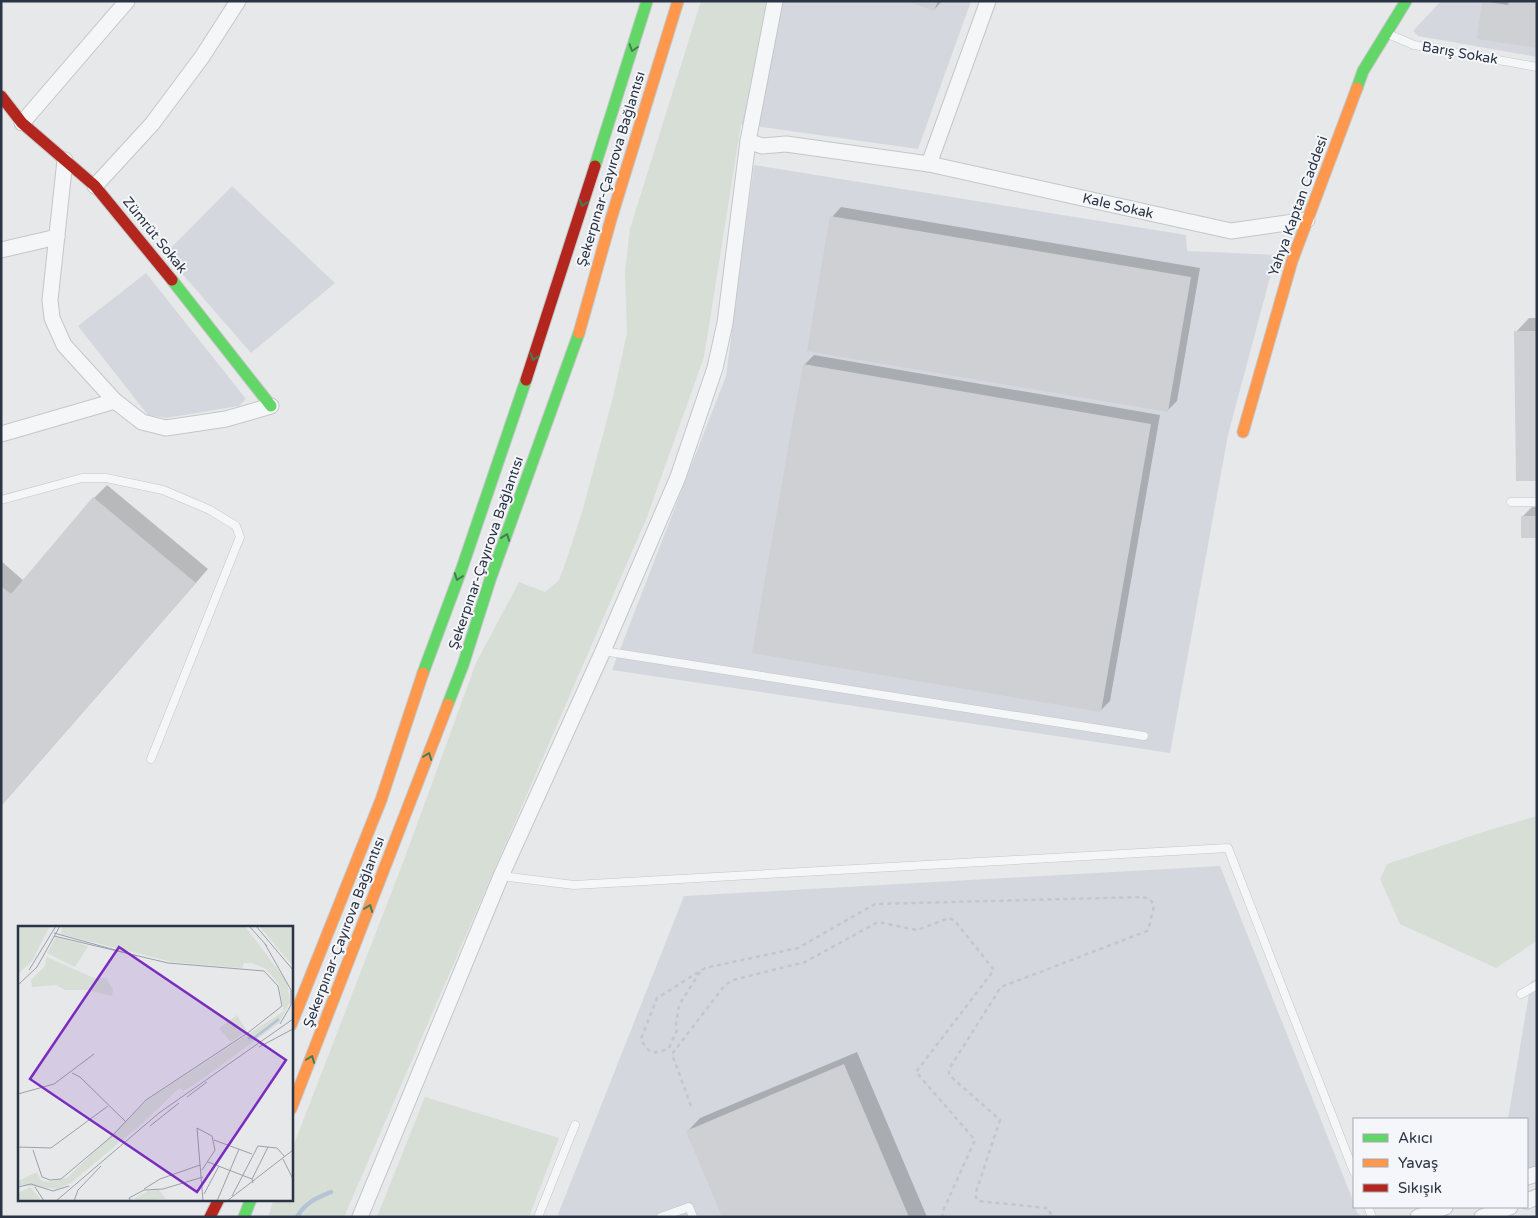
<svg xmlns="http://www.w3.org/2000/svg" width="1538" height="1218" viewBox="0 0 1538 1218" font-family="'Varela Round',sans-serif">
<rect width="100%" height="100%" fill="#e6e8ea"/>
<g fill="#d4d7dd">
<path d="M770 1H971L918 149 741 124Z"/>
<path d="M1441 1H1537V57L1418 36 1413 31Z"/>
<path d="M754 165 1186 235 1187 251 1276 255 1228 435 1170 753 612 670 726 376Z"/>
<path d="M232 186 335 283 251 353 165 254Z"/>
<path d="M146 273 246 399 239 406 166 418 148 415 78 326Z"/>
<path d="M1220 866 1354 1203V1207L1360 1217H557L684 896Z"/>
<path d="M1537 978V1166L1527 1170V1119H1508L1531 982Z"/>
</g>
<g fill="#d6ded6">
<path d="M701 1H770L741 124 704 357 647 517 344 1217H268L274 1199H291V1152L404 860 476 663 519 582 545 592 559 580 566 561 583 509 613 397 627 333 625 272 630 229Z"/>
<path d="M1537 816V941L1496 968 1400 924 1380 879 1387 864 1486 831Z"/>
<path d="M425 1097 559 1138 529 1217H377Z"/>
</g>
<g fill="#0003">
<path d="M909 1H942L934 10Z"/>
<path d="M1484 1H1537V47Z"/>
<path d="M841 207 1200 268 1177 401 1167 411 832 217Z"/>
<path d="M1529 318H1537V480L1516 332Z"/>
<path d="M814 355 1160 415 1110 701 1100 711 804 365Z"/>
<path d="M107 485 208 569 1 806V561L24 581 94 498Z"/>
<path d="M1532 507H1537V537L1522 517Z"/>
<path d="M857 1052 927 1217H723L687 1132 700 1118Z"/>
</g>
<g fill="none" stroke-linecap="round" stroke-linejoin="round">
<path stroke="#b4c4d5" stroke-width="4.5" d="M297 1217C305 1203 316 1198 331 1192"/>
</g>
<g fill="#ced0d3">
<path d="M907 1H938L934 11Z"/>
<path d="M1482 1 1508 5 1509 1H1537V48L1477 39Z"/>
<path d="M830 216 1191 277 1168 412 807 351Z"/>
<path d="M1514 331H1537V481H1516Z"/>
<path d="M803 364 1151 424 1101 712 752 653Z"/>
<path d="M93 497 196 583 1 806V586L11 594Z"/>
<rect x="1521" y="516" width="16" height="22"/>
<path d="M844 1064 909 1217H722L686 1131Z"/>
</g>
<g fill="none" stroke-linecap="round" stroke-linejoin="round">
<defs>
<g id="lane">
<path d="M1388 34 1414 45 1537 67"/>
<path d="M1 500 82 478H106L163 490 210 510 236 526 240 537 151 759"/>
<path d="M1511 502H1537"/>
<path d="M603 651 1144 736"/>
<path d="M501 876 574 885 1228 848 1354 1172"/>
<path d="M1521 994 1537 985"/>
<path d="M1368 1207 1372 1217"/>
<path d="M538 1217 575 1125"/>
<path d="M661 1217 689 1207 693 1217"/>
</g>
<g id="street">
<path d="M22 123 127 1"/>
<path d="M748 141 762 146 786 144 929 164 1231 231 1307 220"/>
<path d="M65 160 50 300 52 318 64 345 115 401 142 422 166 428 226 419 271 406"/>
<path d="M929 164 988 1"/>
<path d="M95 186 152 124 202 57 238 1"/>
<path d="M1 250 57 237"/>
<path d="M1 434 115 401"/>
<path d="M1527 1177 1537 1174"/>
<path d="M1527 1201 1537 1197"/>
<path d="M360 1217 501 876 603 651 678 477 715 368 725 323 748 141 775 1"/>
<path d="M1418 1217 1445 1207"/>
<path d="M1482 1217 1510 1207"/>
</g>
<g id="fast">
<path d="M1357 88 1363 71 1406 1"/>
<path d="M595 166 647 1"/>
<path d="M172 280 271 406"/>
<path d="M423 673 462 568 526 380"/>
<path d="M448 704 463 665 490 580 579 333"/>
<path d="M244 1217 251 1199"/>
</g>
<g id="slow">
<path d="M579 333 611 219 678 1"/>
<path d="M1243 432 1292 261 1357 88"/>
<path d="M291 1025 381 800 423 673"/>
<path d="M291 1109 448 704"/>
</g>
<g id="jam">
<path d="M1 96 22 123 95 186 172 280"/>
<path d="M526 380 595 166"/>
<path d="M210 1217 219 1199"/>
</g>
</defs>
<use href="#lane" stroke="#c4c6c8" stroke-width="9"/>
<use href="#street" stroke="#c4c6c8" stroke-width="17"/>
<use href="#fast" stroke="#c4c6c8" stroke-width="13"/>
<use href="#slow" stroke="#c4c6c8" stroke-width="13"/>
<use href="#jam" stroke="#c4c6c8" stroke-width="13"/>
<g stroke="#c5c6ca" stroke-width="2.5" stroke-dasharray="4 4" stroke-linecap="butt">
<path d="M700 972 679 1005 676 1024 677 1030 669 1048C654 1055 648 1054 641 1039L657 998 705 968 798 948 875 904 1142 897 1150 899 1154 906 1149 927 1147 931 1001 987 949 1069V1075L1000 1120 975 1195 978 1201 1048 1208 1052 1217"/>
<path d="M691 1106 672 1054 725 985 733 980 805 962 878 922 917 930 949 918 955 921 994 970 916 1072 975 1140 942 1213 943 1217"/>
</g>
<use href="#lane" stroke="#f5f6f7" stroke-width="8"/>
<use href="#street" stroke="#f5f6f7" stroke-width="15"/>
<use href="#fast" stroke="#63d668" stroke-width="11"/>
<use href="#slow" stroke="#ff974d" stroke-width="11"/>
<use href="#jam" stroke="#b3261e" stroke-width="11"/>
</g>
<defs><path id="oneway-chevron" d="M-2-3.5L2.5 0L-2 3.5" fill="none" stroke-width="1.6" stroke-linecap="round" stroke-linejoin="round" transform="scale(1.25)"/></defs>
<g stroke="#447d55">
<use href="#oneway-chevron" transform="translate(633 48) rotate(108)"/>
<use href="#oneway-chevron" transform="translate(583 203) rotate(108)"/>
<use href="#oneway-chevron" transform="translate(534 357) rotate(109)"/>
<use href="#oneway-chevron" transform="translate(506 537) rotate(-70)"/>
<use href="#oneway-chevron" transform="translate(458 577) rotate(110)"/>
<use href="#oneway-chevron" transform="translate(428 756) rotate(-69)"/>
<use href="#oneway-chevron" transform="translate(369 908) rotate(-69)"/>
<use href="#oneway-chevron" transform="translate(311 1059) rotate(-69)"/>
</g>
<g text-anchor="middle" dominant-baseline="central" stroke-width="4" stroke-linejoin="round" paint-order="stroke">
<g font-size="14" fill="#2b3445" stroke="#f4f6f9">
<text transform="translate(1460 53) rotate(10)">Barış Sokak</text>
<text transform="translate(611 169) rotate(-73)">Şekerpınar-Çayırova Bağlantısı</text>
<text transform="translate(1118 206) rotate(13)">Kale Sokak</text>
<text transform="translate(1298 206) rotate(-70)">Yahya Kaptan Caddesi</text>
<text transform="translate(155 235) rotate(51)">Zümrüt Sokak</text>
<text transform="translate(486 553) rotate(-71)">Şekerpınar-Çayırova Bağlantısı</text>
<text transform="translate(344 932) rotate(-69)">Şekerpınar-Çayırova Bağlantısı</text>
</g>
</g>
<g transform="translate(18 926)">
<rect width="275" height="275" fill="#e6e8ea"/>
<path d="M0 0H32L14 35 0 48ZM44 0H227L269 56 272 76 261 97 176 159 165 165 163 162 159 164 127 195 53 257 39 263 0 259V255L19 246 23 254 29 256 49 252 131 173 266 85 261 58 248 43 234 37H226L224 42 154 36 43 8ZM241 0H275V40ZM38 11 70 20 57 41 29 27ZM29 31 76 52H88L95 63 94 70 69 64H47L38 59 14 61 13 54 26 41ZM219 89 229 105 213 116 201 102ZM12 261 24 275H0V267ZM141 264 148 273 117 275V272L130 265Z" fill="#d6ded6"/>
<path fill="none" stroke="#b4c4d5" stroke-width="2.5" d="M230 112H236L261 93"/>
<path fill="none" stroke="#9ba0a8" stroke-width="1" d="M231 0 249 20M238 0 275 44M36 7 119 30M247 18 273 64V79L262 98M11 44 38 0M0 59 19 41 42 0M241 121 275 103M54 147 62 151 108 196M0 168 36 158 76 128M169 171 189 156M132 200 161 177M196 214 234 228M0 221 33 222 90 180M15 224 24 251 32 254 43 253 94 210 128 174 231 106 264 80 260 60 246 45 150 37 36 10M265 233 275 253M190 236 234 253 235 257M184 244 197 224 194 210 179 202 185 275M234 253 250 221M0 261 13 258 35 265 51 260M17 261 26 275M126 263 142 253 182 239M186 268 201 240M214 270 240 220 259 222 267 231M38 275 141 187 275 93M56 275 60 264 83 240M113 275 111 272 126 264 145 263 185 251M199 275 221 223M209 275 275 224"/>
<path fill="#7b2cbf" fill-opacity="0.15" stroke="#7b2cbf" stroke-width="2.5" d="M101 21 268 134 179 266 12 153Z"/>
<rect width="275" height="275" fill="none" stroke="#2b3445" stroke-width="2.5"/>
</g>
<rect width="1538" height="1218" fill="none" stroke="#2b3445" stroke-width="5"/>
<rect x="1353" y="1118" width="175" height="90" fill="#f4f6f9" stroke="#a4a8b1"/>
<rect x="1363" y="1134" width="25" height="8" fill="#63d668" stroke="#a4a8b1"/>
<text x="1398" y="1143" font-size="15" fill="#2b3445">Akıcı</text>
<rect x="1363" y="1159" width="25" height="8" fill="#ff974d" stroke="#a4a8b1"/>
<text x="1398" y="1168" font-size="15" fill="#2b3445">Yavaş</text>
<rect x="1363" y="1184" width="25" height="8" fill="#b3261e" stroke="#a4a8b1"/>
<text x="1398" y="1193" font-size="15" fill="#2b3445">Sıkışık</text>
</svg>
